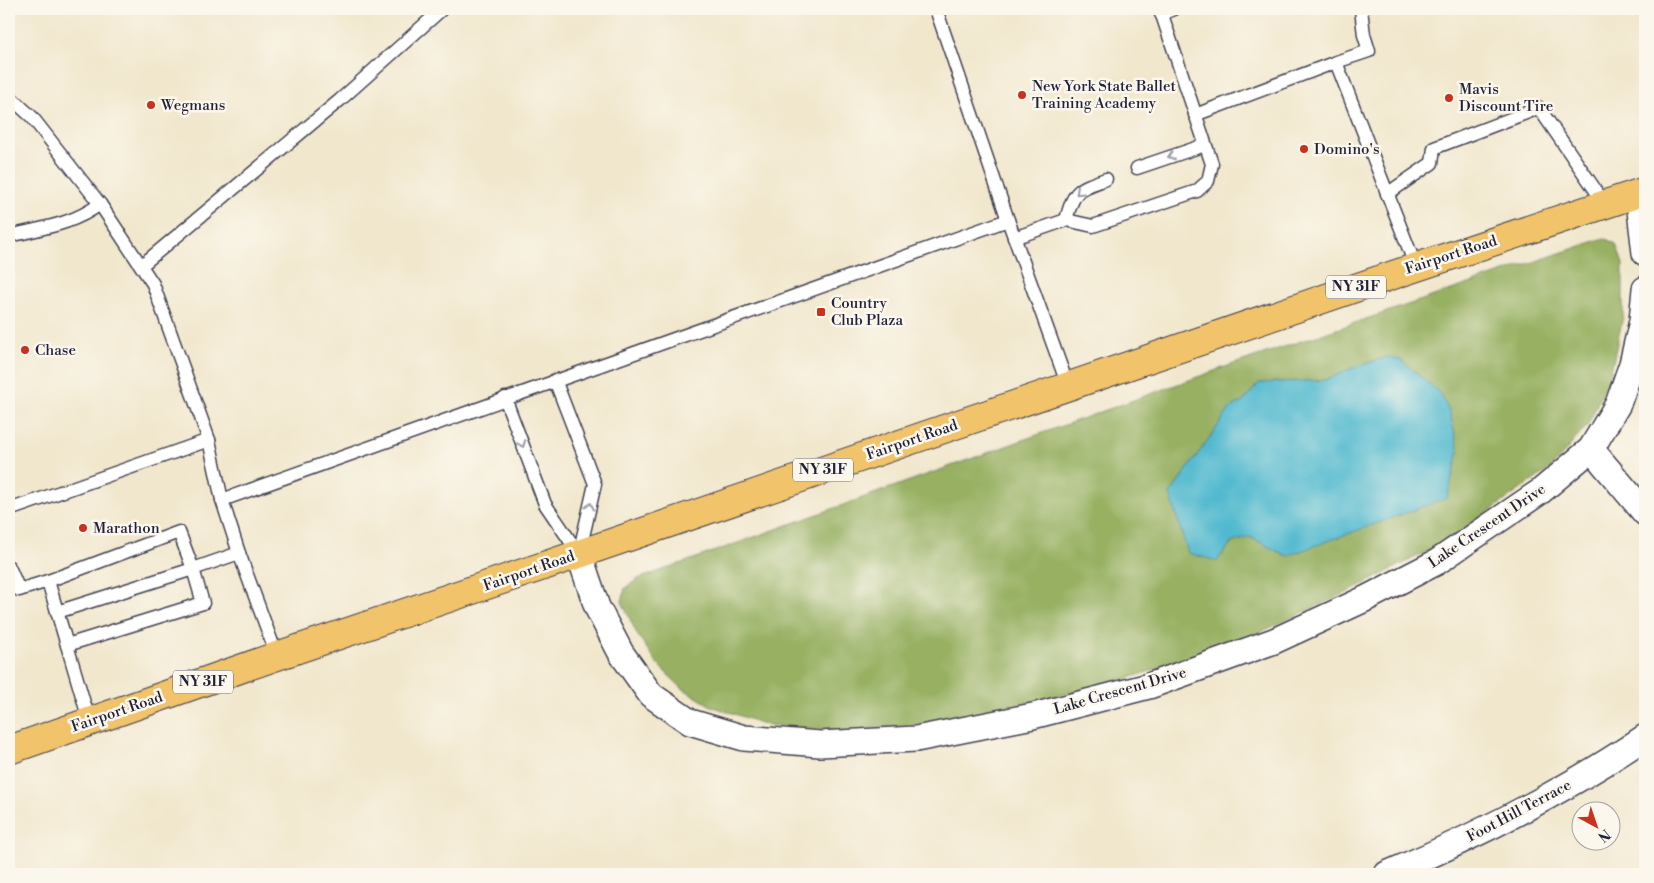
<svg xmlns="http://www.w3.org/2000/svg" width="1654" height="883" viewBox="0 0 1654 883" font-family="'Libre Bodoni',serif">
<rect width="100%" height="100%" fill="#fbf7ec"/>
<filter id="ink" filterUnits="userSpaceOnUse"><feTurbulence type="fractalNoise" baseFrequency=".02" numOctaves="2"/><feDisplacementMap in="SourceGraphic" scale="10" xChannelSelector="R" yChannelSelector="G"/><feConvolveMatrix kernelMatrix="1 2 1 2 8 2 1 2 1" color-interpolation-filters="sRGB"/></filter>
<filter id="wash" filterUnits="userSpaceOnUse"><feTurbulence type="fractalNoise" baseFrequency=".0096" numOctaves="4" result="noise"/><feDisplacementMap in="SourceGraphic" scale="20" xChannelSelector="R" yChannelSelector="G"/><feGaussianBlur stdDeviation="1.12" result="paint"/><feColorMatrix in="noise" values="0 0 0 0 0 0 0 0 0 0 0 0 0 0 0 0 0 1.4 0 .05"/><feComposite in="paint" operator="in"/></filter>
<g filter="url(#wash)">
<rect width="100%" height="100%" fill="#f1e7cd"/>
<path fill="#97b062" stroke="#5c694e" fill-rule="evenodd" d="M1604 238 1616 244 1623 264V317L1610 375 1588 425 1551 468 1447 541 1348 592 1232 645 1113 683 940 723 840 731 767 725 711 706 682 688 658 665 637 634 622 602 625 588 638 579 1228 366ZM1387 357 1287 556 1250 537 1231 543 1217 561 1231 408 1243 402 1259 383 1325 380 1353 368Z"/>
<path fill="#51b9cf" stroke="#3a6e85" d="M1387 357 1401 360 1440 393 1450 413 1459 452 1447 498 1287 556 1250 537 1231 543 1217 561 1188 553 1170 494 1231 407 1243 402 1259 383 1325 380 1353 368Z"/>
</g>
<g filter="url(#ink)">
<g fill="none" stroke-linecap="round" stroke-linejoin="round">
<defs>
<g id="lane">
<path d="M936 9 1008 220 1068 386"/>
<path d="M1161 14 1174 9"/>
<path d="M1336 62 1369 51 1364 35 1361 9"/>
<path d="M9 96 32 117 100 204 153 284 209 440 222 500 239 553 277 656"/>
<path d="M1195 115 1336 62 1416 267"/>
<path d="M1137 168 1205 145"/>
<path d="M1387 194 1432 163 1434 148 1539 108 1605 204"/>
<path d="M1066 220C1074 190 1077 189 1106 179"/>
<path d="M9 236C42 228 72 225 100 204"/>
<path d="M1014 238 1066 220 1093 226 1197 191 1208 181 1212 164 1160 9"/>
<path d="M142 265 340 100 442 9"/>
<path d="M555 380 595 484 579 554"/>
<path d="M505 398 545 504 579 554"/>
<path d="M222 500 1008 220"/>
<path d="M9 510 209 440"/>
<path d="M9 567 19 590 48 581 67 645 203 603 193 569 239 553"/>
<path d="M48 581 179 532 193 569 57 612"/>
<path d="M67 645 90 723"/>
</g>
<g id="street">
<path d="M1638 193 1645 253"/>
<path d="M1591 449 1645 513"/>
<path d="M579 554 597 607 621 653 651 695 690 722 744 738 820 744 916 739 1033 716 1149 686 1274 641 1365 599 1437 562 1541 491 1591 449 1618 404 1632 364 1642 321 1645 289"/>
<path d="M1387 874C1477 836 1564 792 1645 737"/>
</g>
<path id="primary" d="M9 750 277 656 579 554 1399 273 1645 191"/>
</defs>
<use href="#lane" stroke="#414051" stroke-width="15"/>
<use href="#street" stroke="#414051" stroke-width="28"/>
<use href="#primary" stroke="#414051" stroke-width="30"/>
<use href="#lane" stroke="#fff" stroke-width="12"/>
<use href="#street" stroke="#fff" stroke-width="25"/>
<use href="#primary" stroke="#f1c36a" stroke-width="28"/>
</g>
<defs><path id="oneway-chevron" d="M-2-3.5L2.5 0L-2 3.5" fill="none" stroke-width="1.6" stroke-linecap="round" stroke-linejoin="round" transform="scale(1.25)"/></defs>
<g stroke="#9c9ca7">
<use href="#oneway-chevron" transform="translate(1171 156) rotate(161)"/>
<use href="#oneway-chevron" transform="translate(1079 192) rotate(137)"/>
<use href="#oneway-chevron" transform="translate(522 444) rotate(69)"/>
<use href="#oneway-chevron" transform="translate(590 506) rotate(-77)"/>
</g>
</g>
<g fill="#c8321e" stroke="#fbf7ec" stroke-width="2">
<circle cx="1022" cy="95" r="5"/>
<circle cx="1449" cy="98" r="5"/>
<circle cx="151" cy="105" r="5"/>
<circle cx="1304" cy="149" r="5"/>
<rect x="816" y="307" width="10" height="10" rx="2.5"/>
<circle cx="25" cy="350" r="5"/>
<circle cx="83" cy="528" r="5"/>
</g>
<g text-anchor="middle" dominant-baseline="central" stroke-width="5" stroke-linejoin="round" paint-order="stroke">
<g fill="#fbf7ec" stroke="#636270" stroke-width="1">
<rect x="1326" y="275.5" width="60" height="23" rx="4"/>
<rect x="793" y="458.5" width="60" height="23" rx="4"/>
<rect x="173" y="670.5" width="60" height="23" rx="4"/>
</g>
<g font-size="14" font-weight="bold" fill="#22223b">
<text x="1356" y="287">NY 31F</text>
<text x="823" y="470">NY 31F</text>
<text x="203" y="682">NY 31F</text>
</g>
<g font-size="15" fill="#22223b" stroke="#fbf7ec" text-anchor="start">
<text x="1032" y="86">New York State Ballet<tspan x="1032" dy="17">Training Academy</tspan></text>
<text x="1459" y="89">Mavis<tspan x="1459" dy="17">Discount Tire</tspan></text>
<text x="161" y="105">Wegmans</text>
<text x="1314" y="149">Domino's</text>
<text x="831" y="303">Country<tspan x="831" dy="17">Club Plaza</tspan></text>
<text x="35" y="350">Chase</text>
<text x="93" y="528">Marathon</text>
</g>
<g font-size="15" fill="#22223b" stroke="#fbf7ec">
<text transform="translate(1451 255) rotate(-18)">Fairport Road</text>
<text transform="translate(912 440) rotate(-19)">Fairport Road</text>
<text transform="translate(1487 526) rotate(-34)">Lake Crescent Drive</text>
<text transform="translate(529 571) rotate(-19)">Fairport Road</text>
<text transform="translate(1120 691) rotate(-16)">Lake Crescent Drive</text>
<text transform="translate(117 712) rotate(-19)">Fairport Road</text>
<text transform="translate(1519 811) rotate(-28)">Foot Hill Terrace</text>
</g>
</g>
<rect width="1654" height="883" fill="none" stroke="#fbf7ec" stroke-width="30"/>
<g transform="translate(1596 826) rotate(140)"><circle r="24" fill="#fbf7ec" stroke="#a4a2a5"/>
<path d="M0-4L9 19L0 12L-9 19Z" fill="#c8321e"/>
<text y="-8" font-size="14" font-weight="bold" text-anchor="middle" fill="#22223b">N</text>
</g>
</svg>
